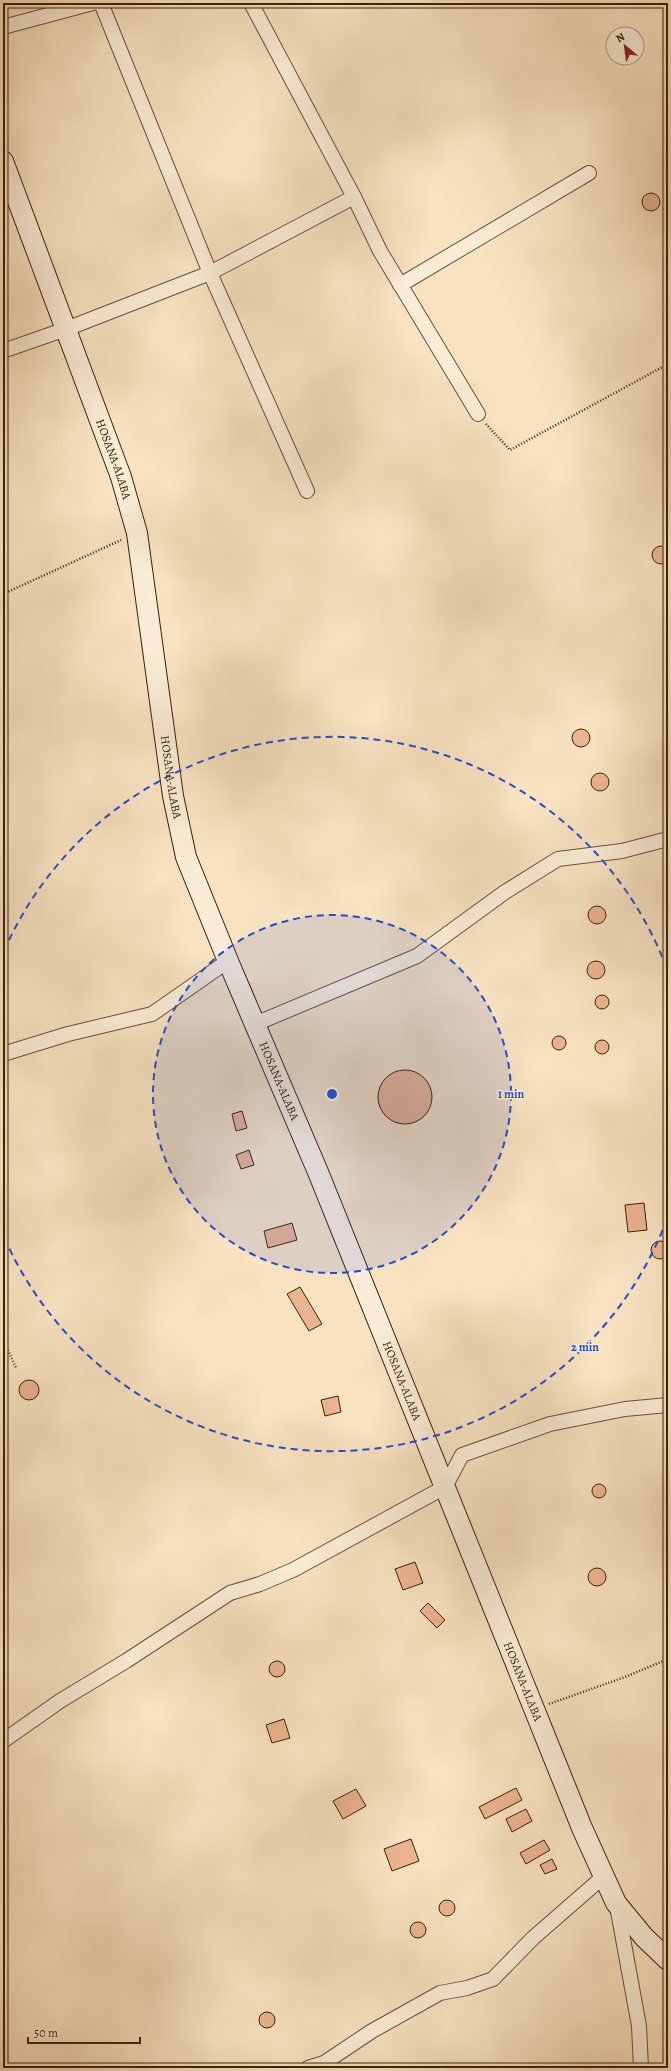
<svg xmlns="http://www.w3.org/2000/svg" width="671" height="2071" viewBox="0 0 671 2071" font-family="Alegreya,serif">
<rect width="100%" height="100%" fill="#f8e2c0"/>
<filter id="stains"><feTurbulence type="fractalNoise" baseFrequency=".005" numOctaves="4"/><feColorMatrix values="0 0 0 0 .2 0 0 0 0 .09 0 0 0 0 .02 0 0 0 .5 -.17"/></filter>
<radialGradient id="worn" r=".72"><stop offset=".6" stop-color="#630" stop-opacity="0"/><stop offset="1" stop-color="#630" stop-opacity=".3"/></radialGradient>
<g fill="#ecb48e" stroke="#392007">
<circle cx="651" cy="202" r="9"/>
<circle cx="661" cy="555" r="9"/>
<circle cx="581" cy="738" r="9"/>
<circle cx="600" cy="782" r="9"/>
<circle cx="597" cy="915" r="9"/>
<circle cx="596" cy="970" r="9"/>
<circle cx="602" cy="1002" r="7"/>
<circle cx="559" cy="1043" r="7"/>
<circle cx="602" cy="1047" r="7"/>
<circle cx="405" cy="1097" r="27"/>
<path d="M242 1111 247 1128 236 1131 232 1114Z"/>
<path d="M249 1150 254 1165 241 1169 236 1155Z"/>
<path d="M644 1203 647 1230 628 1232 625 1205Z"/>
<path d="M292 1223 297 1240 268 1248 264 1231Z"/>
<circle cx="660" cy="1250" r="9"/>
<path d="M300 1287 322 1324 309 1331 287 1294Z"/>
<circle cx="29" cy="1390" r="10"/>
<path d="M338 1396 341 1412 325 1416 321 1400Z"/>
<circle cx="599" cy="1491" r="7"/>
<path d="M415 1562 423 1583 403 1590 395 1569Z"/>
<circle cx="597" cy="1577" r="9"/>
<path d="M428 1603 445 1620 437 1628 420 1611Z"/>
<circle cx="277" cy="1669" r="8"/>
<path d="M284 1719 290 1738 272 1743 266 1725Z"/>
<path d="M516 1788 522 1800 485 1819 479 1807Z"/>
<path d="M356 1789 366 1806 343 1819 333 1801Z"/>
<path d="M526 1809 532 1821 512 1832 506 1819Z"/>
<path d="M411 1839 419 1861 392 1871 384 1849Z"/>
<path d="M544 1840 550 1850 526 1864 520 1853Z"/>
<path d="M552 1859 557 1869 545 1874 540 1865Z"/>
<circle cx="447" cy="1908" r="8"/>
<circle cx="418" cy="1930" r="8"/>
<circle cx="267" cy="2020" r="8"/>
</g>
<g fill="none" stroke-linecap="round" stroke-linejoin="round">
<defs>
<g id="minor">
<path d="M101 3 210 273 307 491"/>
<path d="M251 3 354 197 380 251 478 414"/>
<path d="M3 27 93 3"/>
<path d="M400 285 589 173"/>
<path d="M3 351 66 329 210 273 354 197"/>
<path d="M255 1024 417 956 505 892 558 859 622 851 668 839"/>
<path d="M3 1054 68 1034 152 1014 228 961"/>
<path d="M3 1741 60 1701 126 1661 230 1593 260 1584 293 1570 445 1487 462 1455 550 1424 625 1409 668 1405"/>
<path d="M617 1906 639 2026 641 2068"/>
<path d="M308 2068 324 2063 372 2031 440 1993 467 1988 493 1979 533 1938 603 1877"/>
</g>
<g id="secondary">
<path id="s1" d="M3 161 121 477 137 533 173 796 186 857 228 961 318 1172 582 1828 616 1903 644 1937 668 1960"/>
</g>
</defs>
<use href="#minor" stroke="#695035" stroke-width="16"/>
<use href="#secondary" stroke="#392007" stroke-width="22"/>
<g stroke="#392007" stroke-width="2.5" stroke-dasharray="1 2" stroke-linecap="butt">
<path d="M486 424 510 450 668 364"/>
<path d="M3 594 121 540"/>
<path d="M3 1339 16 1368"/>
<path d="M549 1704 625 1677 668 1659"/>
</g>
<use href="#minor" stroke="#faecd6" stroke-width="14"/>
<use href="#secondary" stroke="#faecd6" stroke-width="20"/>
</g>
<circle cx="332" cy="1094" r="179" fill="#1d4ed8" fill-opacity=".12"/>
<g fill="none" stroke="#1d4ed8" stroke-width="2" stroke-dasharray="7 5">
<circle cx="332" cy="1094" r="179"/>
<path d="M667 1219A358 358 0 0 1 4 1237M4 951A358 358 0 0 1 667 969"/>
</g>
<g text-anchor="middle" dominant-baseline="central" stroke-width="3" stroke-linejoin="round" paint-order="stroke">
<g font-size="12" fill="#392007" stroke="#faecd6">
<text stroke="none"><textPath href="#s1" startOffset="318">HOSANA-ALABA</textPath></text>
<text stroke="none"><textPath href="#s1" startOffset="642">HOSANA-ALABA</textPath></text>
<text stroke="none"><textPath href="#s1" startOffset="966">HOSANA-ALABA</textPath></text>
<text stroke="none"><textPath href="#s1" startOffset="1290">HOSANA-ALABA</textPath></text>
<text stroke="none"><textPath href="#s1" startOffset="1614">HOSANA-ALABA</textPath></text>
</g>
</g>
<circle cx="332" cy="1094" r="6" fill="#1d4ed8" stroke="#faecd6" stroke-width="2"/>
<g font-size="12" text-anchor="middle" font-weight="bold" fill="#1d4ed8" stroke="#faecd6" stroke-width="3" stroke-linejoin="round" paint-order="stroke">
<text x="511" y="1098">1 min</text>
<text x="585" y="1351">2 min</text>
</g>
<rect width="671" height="2071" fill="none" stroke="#f8e2c0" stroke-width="16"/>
<rect x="4" y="4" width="663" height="2063" fill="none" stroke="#392007" stroke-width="2"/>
<rect x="8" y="8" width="655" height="2055" fill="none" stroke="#392007"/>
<g transform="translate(625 46) rotate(331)"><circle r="19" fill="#faecd6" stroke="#ad9a83"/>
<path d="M0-3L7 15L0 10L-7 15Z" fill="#8f2418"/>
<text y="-6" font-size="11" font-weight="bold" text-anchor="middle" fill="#392007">N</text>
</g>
<path d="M28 2037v6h112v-6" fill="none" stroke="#392007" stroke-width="2"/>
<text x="34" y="2037" font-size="12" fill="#392007" stroke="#faecd6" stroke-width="3" paint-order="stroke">50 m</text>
<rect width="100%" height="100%" filter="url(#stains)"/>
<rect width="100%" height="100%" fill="url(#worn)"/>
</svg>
